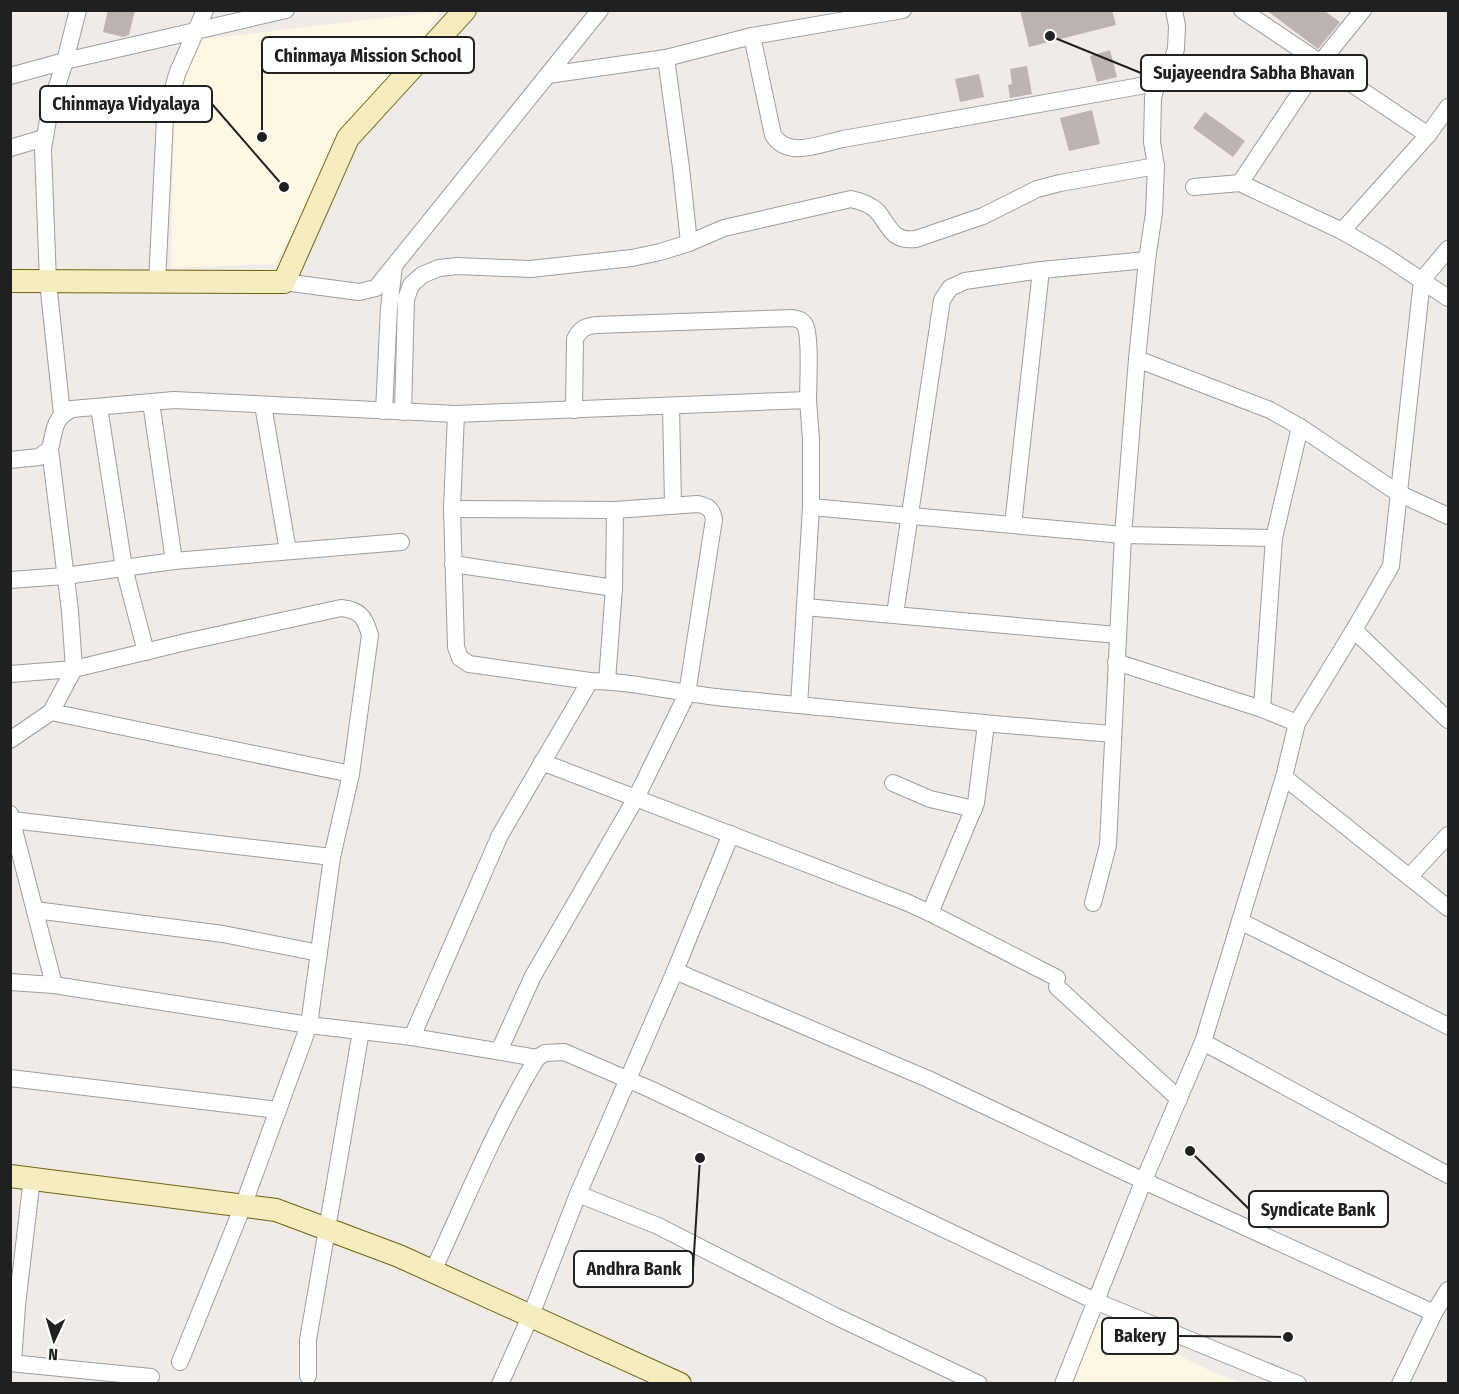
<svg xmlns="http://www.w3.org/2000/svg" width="1459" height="1394" viewBox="0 0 1459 1394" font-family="'Fira Sans Condensed',sans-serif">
<rect width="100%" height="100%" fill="#f0ebe7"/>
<g fill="#fdf7e4">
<path d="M441 11 331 165 275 264 171 268 174 108 196 40Z"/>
<path d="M1098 1317 1213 1372 1240 1383 1071 1384Z"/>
</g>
<g fill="#bdb3b0">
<path d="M108 10H135L129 35 123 37 103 32Z"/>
<path d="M1020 10H1112L1116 25 1029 47Z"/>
<path d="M1266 10H1323L1340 22 1318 49Z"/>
<path d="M1110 50 1117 77 1097 82 1090 56Z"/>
<path d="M1027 66 1032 94 1010 98 1008 85 1012 84 1010 69Z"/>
<path d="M979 74 984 97 960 102 955 79Z"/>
<path d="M1092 110 1100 144 1069 151 1060 118Z"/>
<path d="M1205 112 1245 141 1233 157 1193 128Z"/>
</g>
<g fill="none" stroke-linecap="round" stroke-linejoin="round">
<defs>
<g id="street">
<path d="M1242 10 1428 135"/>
<path d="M752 36 773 135C788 159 819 144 843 139L1157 83"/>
<path d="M666 58 681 168 689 243"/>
<path d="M548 75 666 58 752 36 903 10"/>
<path d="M10 76 65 61 286 10"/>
<path d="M10 148 44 138"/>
<path d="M1240 183 1320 63 1363 10"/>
<path d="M1194 187 1240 183 1342 231 1382 254 1448 298"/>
<path d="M1342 231 1428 135 1448 107"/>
<path d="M1448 249 1422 280 1391 566 1354 630 1448 720"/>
<path d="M284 282 359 292 376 288 600 10"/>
<path d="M157 283 165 119 177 74 205 10"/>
<path d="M1137 359 1270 410 1300 427 1398 493 1448 516"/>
<path d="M151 402 174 561"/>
<path d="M263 405 288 551"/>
<path d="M671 406 673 504"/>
<path d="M99 407 124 568 146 652"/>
<path d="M574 410 575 339C580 329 585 326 597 325L793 318C798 319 802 320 805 325 811 337 808 385 808 400"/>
<path d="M384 411 389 308 394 266"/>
<path d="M403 412 406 299 411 285 422 275 439 268 457 266 530 269 632 258 660 252 689 243 724 228 851 199C860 201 870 204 877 211 890 226 891 242 916 239L983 216 1037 189 1060 183 1156 166"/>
<path d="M62 414 48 282 43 149 50 108 65 61 78 10"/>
<path d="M456 414 452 509 456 647 460 658 469 664 590 681C634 681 681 694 725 698 854 710 983 724 1112 734"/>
<path d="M10 460 39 457 50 449C55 430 53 418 72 409L174 400 456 414 808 400 811 439V507L1123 535 1274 538"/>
<path d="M452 509 615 510 698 504C708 506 712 509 714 519L687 694 636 798 533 976 499 1051"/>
<path d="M1013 525 1041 270"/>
<path d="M453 564 614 588"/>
<path d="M10 580 65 576 174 561 401 542"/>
<path d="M805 607 1117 635"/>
<path d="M895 614 942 300 950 288 965 281 1041 270 1147 260"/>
<path d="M1354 630 1297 723 1284 777 1448 908"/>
<path d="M1116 662 1262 709 1297 723"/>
<path d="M10 674 74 669 190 641 341 608C361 610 365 618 370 635L351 774 332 857 309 1025 243 1206 180 1362"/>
<path d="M607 681 614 588 615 510"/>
<path d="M799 705 811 507"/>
<path d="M1262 709 1274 538 1300 427"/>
<path d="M51 712 351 774"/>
<path d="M10 740 51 712 74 669 70 611 50 449"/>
<path d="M542 762 906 902 930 913 1057 978"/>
<path d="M893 783 930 799 974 809"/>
<path d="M10 814 54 985"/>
<path d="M12 820 332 857"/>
<path d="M1409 877 1448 835"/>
<path d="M1093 903 1108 845 1123 535 1137 359 1147 260 1154 213 1156 166 1152 142 1153 98 1157 83 1171 64 1176 49 1177 26 1174 10"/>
<path d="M35 910 223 934 319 953"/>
<path d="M930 913 976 803 986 724"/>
<path d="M1240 921 1448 1026"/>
<path d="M675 971 928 1079 1144 1181 1434 1313"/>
<path d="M10 982 54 985 309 1025 412 1037 500 835 590 681"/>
<path d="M1057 987 1179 1099"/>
<path d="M412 1037 537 1058 545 1053 564 1052 652 1090 1095 1301 1298 1384"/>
<path d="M1203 1042 1448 1175"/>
<path d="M10 1078 278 1110"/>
<path d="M578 1194 658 1226 835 1316 979 1384"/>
<path d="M433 1271C466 1200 496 1125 537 1058"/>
<path d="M10 1363 151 1377"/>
<path d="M13 1363 17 1305 32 1178"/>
<path d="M308 1376V1340L361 1031"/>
<path d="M500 1384 531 1315 578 1194 675 971 731 834"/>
<path d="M1063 1384 1141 1187 1203 1042 1284 777"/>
<path d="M1400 1384 1434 1313 1448 1290"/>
</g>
<g id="secondary">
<path d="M10 281 284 282 348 138 465 10"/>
<path d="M10 1176 276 1210 399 1256 680 1384"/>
</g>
</defs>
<use href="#street" stroke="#9d9d9d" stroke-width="18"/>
<use href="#secondary" stroke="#71650e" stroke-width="24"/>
<use href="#street" stroke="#fff" stroke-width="16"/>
<use href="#secondary" stroke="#f5ecc0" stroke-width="22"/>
</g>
<path fill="none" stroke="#202020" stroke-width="2" d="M262 137L262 55M1050 36L1141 73M284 187L212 104M1190 1151L1249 1209M700 1158L693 1269M1288 1337L1178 1336"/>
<g fill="#202020" stroke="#fff" stroke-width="2">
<circle cx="262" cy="137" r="6"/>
<circle cx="1050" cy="36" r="6"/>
<circle cx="284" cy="187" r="6"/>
<circle cx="1190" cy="1151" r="6"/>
<circle cx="700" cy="1158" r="6"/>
<circle cx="1288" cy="1337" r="6"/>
</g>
<g fill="#fff" stroke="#202020" stroke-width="2">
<rect x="262" y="37" width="212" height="36" rx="6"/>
<rect x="1141" y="55" width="226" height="36" rx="6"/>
<rect x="40" y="86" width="172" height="36" rx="6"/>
<rect x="1249" y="1191" width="139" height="36" rx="6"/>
<rect x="574" y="1251" width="119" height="36" rx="6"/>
<rect x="1102" y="1318" width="76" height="36" rx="6"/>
</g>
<g font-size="18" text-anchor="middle" font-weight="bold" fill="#202020">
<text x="368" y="62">Chinmaya Mission School</text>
<text x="1254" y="79">Sujayeendra Sabha Bhavan</text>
<text x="126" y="110">Chinmaya Vidyalaya</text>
<text x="1318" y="1216">Syndicate Bank</text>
<text x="634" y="1275">Andhra Bank</text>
<text x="1140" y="1342">Bakery</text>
</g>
<rect width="1459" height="1394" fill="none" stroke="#202020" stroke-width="24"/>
<g transform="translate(54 1340) rotate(184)" stroke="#ffffff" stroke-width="4.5" paint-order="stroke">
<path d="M0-4.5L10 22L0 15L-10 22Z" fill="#202020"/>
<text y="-9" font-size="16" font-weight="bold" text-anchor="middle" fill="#202020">N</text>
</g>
</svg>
